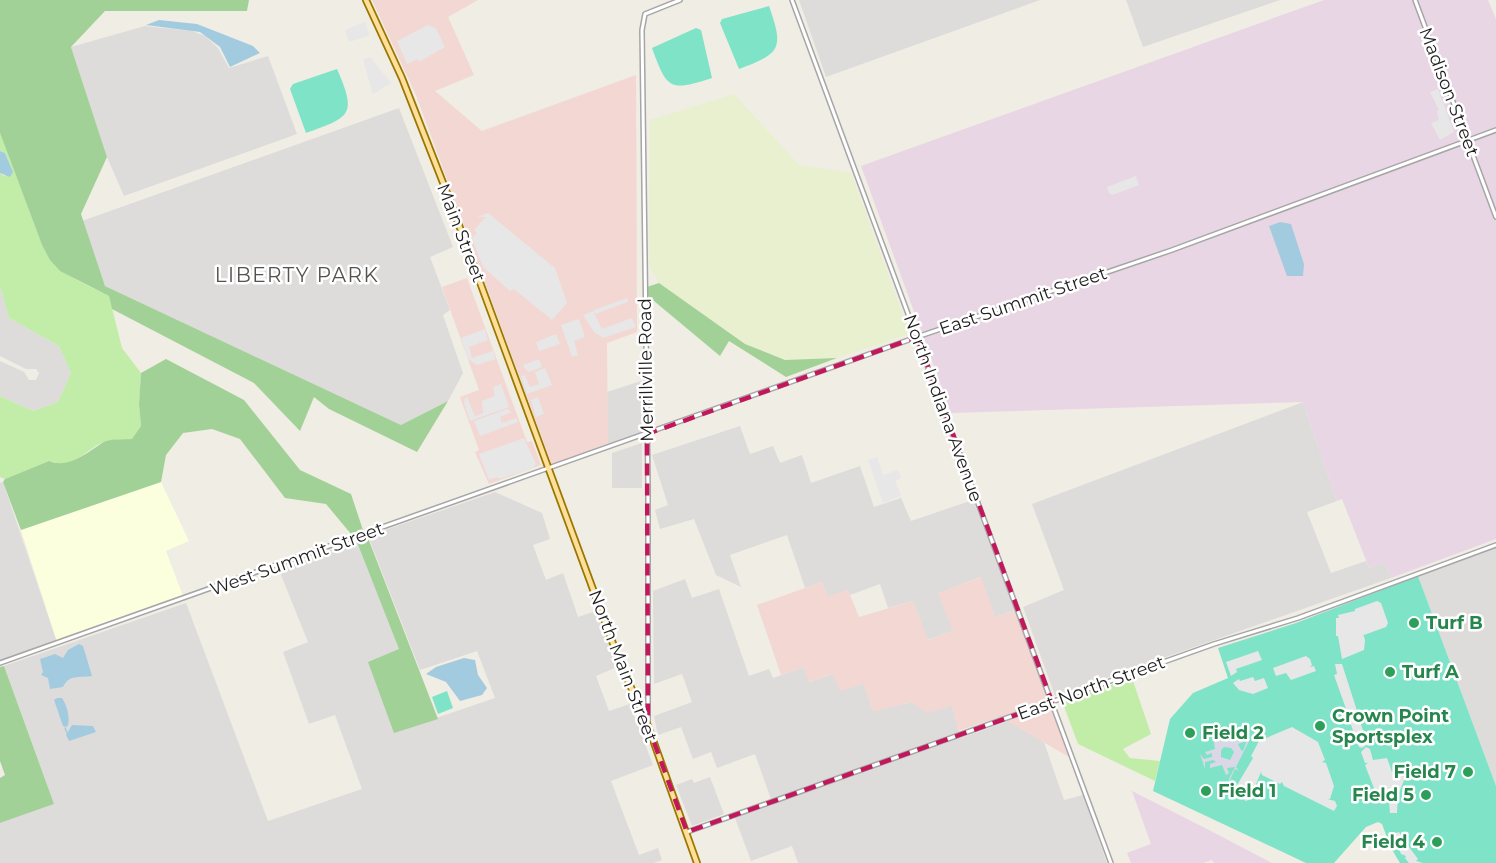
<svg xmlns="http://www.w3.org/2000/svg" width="1496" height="863" viewBox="0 0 1496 863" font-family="Montserrat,sans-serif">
<rect width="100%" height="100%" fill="#f0ede4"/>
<g fill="#dddcdb">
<path d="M799 0H1040L826 77Z"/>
<path d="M1126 0H1280L1143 47Z"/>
<path d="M145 26 192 31 205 36 218 48 229 68 268 56 297 134 124 196 107 157 71 47Z"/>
<path d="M399 108 453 247 430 257 450 310 443 315 463 373 448 401 401 425 105 286 82 221Z"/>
<path d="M0 286 9 318 59 346 71 373 58 402 33 411 0 396V361L24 372 29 380H36L39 373 36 369H26L0 356Z"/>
<path d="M641 381V433L608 445 607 392Z"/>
<path d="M1303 402 1337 501 1307 512 1331 573 1366 561 1369 568 1385 562 1391 578 1055 696 1023 607 1064 590 1032 504Z"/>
<path d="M740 426 750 454 773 446 780 463 802 455 811 483 860 466 874 507 901 498 911 521 973 500 1015 610 995 617 980 577 939 593 953 631 927 640 913 601 888 608 880 584 850 595 848 590 828 597 822 582 805 588 787 535 730 555 741 587 716 575 694 519 660 529 655 510 668 505 652 455Z"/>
<path d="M642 443V488H612V453Z"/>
<path d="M3 482 57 642 0 661V483Z"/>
<path d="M495 492 542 513 550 539 533 545 546 580 563 573 578 617 596 611 617 667 596 676 609 711 630 704 653 765 611 781 639 855 658 848 662 860 654 863H0V823L54 804 4 666 186 603 268 821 362 789 335 715 309 724 283 652 308 642 279 570 356 540 363 552 399 649 395 732 495 698 477 651 420 670 368 536Z"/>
<path d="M1496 548V786L1418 576Z"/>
<path d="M685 579 692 598 719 589 749 676 769 669 773 678 804 667 809 682 833 674 864 684 873 711 912 702 952 706 961 738 1008 721 1044 742 1064 800 1083 795 1107 863H798L792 846 751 861 735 818 773 805 755 754 717 768 711 752 693 759 681 727 658 735 654 716 692 702 682 674 654 684 653 591Z"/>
<path d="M710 777 724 814 692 826 676 785 692 779 694 783Z"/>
</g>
<g fill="#f2d7d3">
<path d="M372 0H478L448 17 474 75 435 91 482 131 636 75 637 332 607 343 608 445 552 465 416 95Z"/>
<path d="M467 278 527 442 532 441 541 465 489 484 475 452 479 450 460 397 479 390 442 287Z"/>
<path d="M981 577 995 617 1015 610 1069 757 1000 717 958 731 952 706 927 713 911 702 873 712 864 684 840 691 833 674 808 682 804 667 781 675 757 605 822 582 828 596 848 590 859 617 913 601 928 640 953 631 938 593Z"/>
</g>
<g fill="#e9d6e4">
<path d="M1324 0H1488L1496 19V539L1391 578 1385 562 1369 568 1342 499 1337 501 1303 402 951 413 861 166Z"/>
<path d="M1132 791 1207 829 1272 863H1214L1212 860 1203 863H1131L1127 853 1151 844Z"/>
</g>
<path fill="#fbffde" d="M161 482 189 541 166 551 183 596 57 642 21 530Z"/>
<path fill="#e9f0cf" d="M734 94 799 165 851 173 910 334 837 358 785 360 745 344 659 283 649 265 650 120Z"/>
<g fill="#c2eda8">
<path d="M0 133 42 245C58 275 80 281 109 296L122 348 141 373 139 404 141 426 132 440C124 440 115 439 107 441 87 446 76 471 49 461L5 479 0 477V396L33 411 58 402 71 373 59 346 9 318 0 286V173L4 176 12 170 5 153 0 151Z"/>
<path d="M1132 678 1151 734 1123 749 1130 758 1160 761 1155 781 1078 744 1062 701Z"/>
</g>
<g fill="#a2d197">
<path d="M0 0H249L247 11H105L71 47 107 157 81 214 105 286 401 425 448 401 417 452 329 409 314 397 300 431 254 383 112 309 109 296 60 271 50 260 42 245 0 133Z"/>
<path d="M659 283 745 344 785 360 837 358 786 377 729 341 720 356 648 296 647 287Z"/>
<path d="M166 359 244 400 300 470 351 494 363 530 351 534 326 504 285 498 240 439 212 429 183 433 166 455 161 482 21 530 3 482 5 479 49 461C68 469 87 453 102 443 109 438 123 440 132 439L141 426 139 404 141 373Z"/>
<path d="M368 538 438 719 394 733 368 662 399 649 357 542Z"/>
<path d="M4 666 54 804 0 823V778L5 775 0 761V667Z"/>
</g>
<g fill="#7ee3c7">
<path d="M769 6C784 49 781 53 739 69L720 23 722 19Z"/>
<path d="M696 28 701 30 712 78C669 92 667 89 652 48Z"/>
<path d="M337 69C357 115 351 117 306 133L290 89 293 84Z"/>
<path d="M1418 576 1496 786V863H1400L1391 848 1382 824 1378 822 1366 827 1334 863H1306L1153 791 1170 719 1193 693 1228 678 1218 648 1296 623Z"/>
<path d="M447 691 453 708 438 714 432 697Z"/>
</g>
<g fill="#e7e7e7">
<path d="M365 22 370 35 349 42 345 30Z"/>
<path d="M428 25 436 28 445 47 419 62 418 59 407 64 397 41Z"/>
<path d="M370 57 391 83 373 94 363 59Z"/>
<path d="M1438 89 1454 132 1440 140 1431 123 1439 120 1437 111 1439 110 1430 92Z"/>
<path d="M1136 176 1139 185 1112 195 1109 193 1107 187Z"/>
<path d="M488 213 555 268 567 303 552 320 514 289 510 291 483 267 472 238 477 233 474 230 486 217H477Z"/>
<path d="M627 298 628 302 595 314 594 310Z"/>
<path d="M593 311 602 329 632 318 636 327 603 338 594 332 583 315Z"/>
<path d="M579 319 585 337 574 341 578 355 572 357 561 325Z"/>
<path d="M485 329 488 340 469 347 472 358 493 351 496 359 477 365 468 359 461 338Z"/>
<path d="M556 334 560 344 539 351 536 342Z"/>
<path d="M539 359 542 367 529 372 524 368 523 365Z"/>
<path d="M545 368 552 385 527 394 521 376 525 375 530 387 539 384 535 372Z"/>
<path d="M501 384 509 407 470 421 464 403 465 398 467 397 475 416 483 413 482 401 495 396 493 387Z"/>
<path d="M538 397 544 414 536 417 531 400Z"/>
<path d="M507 409 512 412 500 417 502 423 516 418 518 422 480 436 474 421Z"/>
<path d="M524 438 536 464 533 468 499 479 497 477 489 480 479 454Z"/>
<path d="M877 457 883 475 898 470 901 478 895 481 901 496 883 503 868 460Z"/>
<path d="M1377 601 1381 603 1388 623 1386 627 1364 635 1363 633 1365 640 1364 650 1342 659 1338 636H1336V618H1339L1338 615 1355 611V609Z"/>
<path d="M1258 651 1262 660 1236 669 1237 672 1231 676 1226 662Z"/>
<path d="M1306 656 1310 659 1312 665 1310 667 1314 666 1316 671 1291 680 1286 673 1276 676 1273 668Z"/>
<path d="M1335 664H1342L1359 717 1356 719H1359L1368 744 1362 748 1359 747 1350 722 1353 721 1350 720 1334 675 1337 674Z"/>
<path d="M1253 677 1255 681 1264 678 1268 688 1253 694 1239 690 1233 683 1239 679 1240 681Z"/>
<path d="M1292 727 1318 742 1325 760 1322 762 1326 763 1334 786 1330 799H1327L1335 801 1337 806 1334 811 1284 786 1282 782 1280 784 1262 775 1261 772 1250 799 1246 801 1238 795 1236 790 1239 789 1236 787 1253 758 1251 756 1259 741Z"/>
<path d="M1366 747 1370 749 1373 760 1387 758 1392 772 1404 770 1406 775 1403 776 1405 778 1398 795 1397 813H1390L1389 801H1379L1365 765 1368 763H1365L1361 752Z"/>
<path d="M1399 832 1405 842 1403 844 1406 843 1418 859 1416 861 1423 863H1409L1405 858 1406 856 1401 854 1393 834Z"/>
</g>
<path fill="#dad8e6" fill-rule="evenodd" d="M1226 727 1221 731 1223 738 1227 739 1225 733 1228 731 1233 742 1244 739V742L1238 744 1241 750 1243 751 1248 737 1250 739 1236 767 1239 771 1235 769 1230 780 1228 781 1235 767 1227 768 1229 773 1226 775 1222 765 1210 768V764L1216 762 1213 760 1205 762V769L1200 754 1204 759 1212 757V753L1207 755 1205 752 1215 749 1213 736H1216L1218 742 1221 739 1218 732H1211ZM1224 747 1231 748 1234 752 1230 760 1221 757V750Z"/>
<g fill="#a2cbe0">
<path d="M159 20 197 24 253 46 260 53 230 67 220 47 200 32 146 25Z"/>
<path d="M0 151 5 153 13 172 10 177 0 173Z"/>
<path d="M1280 222 1291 224 1304 264 1303 276H1287L1269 226Z"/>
<path d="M79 644 83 646 92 676C80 678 69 674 63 687L50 689 48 678 41 675 43 672 40 659 55 654 63 658 68 650Z"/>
<path d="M464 658 475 660 478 675 487 688 482 695 460 701 446 682 426 674 436 667Z"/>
<path d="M57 698H62C67 705 71 720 67 727L63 726 54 700Z"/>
<path d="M72 725 93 726 96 732 69 741 66 735Z"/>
</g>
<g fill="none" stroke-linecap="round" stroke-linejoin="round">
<path stroke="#a2cbe0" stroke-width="1.5" d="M65 728 67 733"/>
<defs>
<g id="minor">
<path d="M792 0 1111 863"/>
<path d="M1415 0 1496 217"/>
<path d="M0 663 917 337 1172 250 1496 130"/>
<path d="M648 724V486L642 30 645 14 680 0"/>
<path d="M687 832 1214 644 1298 618 1496 545"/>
</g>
<path id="major" d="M366 0 402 78 449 198 619 660 648 726 697 863"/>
</defs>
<use href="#minor" stroke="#a6a6a6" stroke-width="6"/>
<use href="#major" stroke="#970" stroke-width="8"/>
<use href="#minor" stroke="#fff" stroke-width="3"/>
<use href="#major" stroke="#ffdf9a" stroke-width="4.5"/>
</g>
<path fill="none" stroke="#c2185b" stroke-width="4.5" stroke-dasharray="12 8" stroke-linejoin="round" d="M917 337 1052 702 687 832 648 726 647 434Z"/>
<g fill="#2e9e5b" stroke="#fff" stroke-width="2">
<circle cx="1414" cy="623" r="6"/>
<circle cx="1390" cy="672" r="6"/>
<circle cx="1320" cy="726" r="6"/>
<circle cx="1190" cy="733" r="6"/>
<circle cx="1468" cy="772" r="6"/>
<circle cx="1206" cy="791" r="6"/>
<circle cx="1426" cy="795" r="6"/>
<circle cx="1437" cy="842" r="6"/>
</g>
<g text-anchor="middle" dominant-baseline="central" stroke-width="5" stroke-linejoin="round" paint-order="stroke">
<g font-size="18" fill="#1f1f1f" stroke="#fff">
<text transform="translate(1449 92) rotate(69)">Madison Street</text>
<text transform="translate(461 233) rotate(69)">Main Street</text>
<text transform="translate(1023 301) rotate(-19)">East Summit Street</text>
<text transform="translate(646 370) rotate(-91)">Merrillville Road</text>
<text transform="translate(943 408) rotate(70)">North Indiana Avenue</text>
<text transform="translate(297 559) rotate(-20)">West Summit Street</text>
<text transform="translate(623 666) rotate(69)">North Main Street</text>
<text transform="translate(1091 688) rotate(-20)">East North Street</text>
</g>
<g font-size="18" font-weight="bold" fill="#27864d" stroke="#fff" text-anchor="start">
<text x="1426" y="623">Turf B</text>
<text x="1402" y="672">Turf A</text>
<text x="1332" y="716">Crown Point<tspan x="1332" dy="21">Sportsplex</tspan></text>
<text x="1202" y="733">Field 2</text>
<text x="1456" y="772" text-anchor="end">Field 7</text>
<text x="1218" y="791">Field 1</text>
<text x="1414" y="795" text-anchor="end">Field 5</text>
<text x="1425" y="842" text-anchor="end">Field 4</text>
</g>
<g font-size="20" letter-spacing="1.5" fill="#525252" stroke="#fff">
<text x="297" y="275">LIBERTY PARK</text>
</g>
</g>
</svg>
